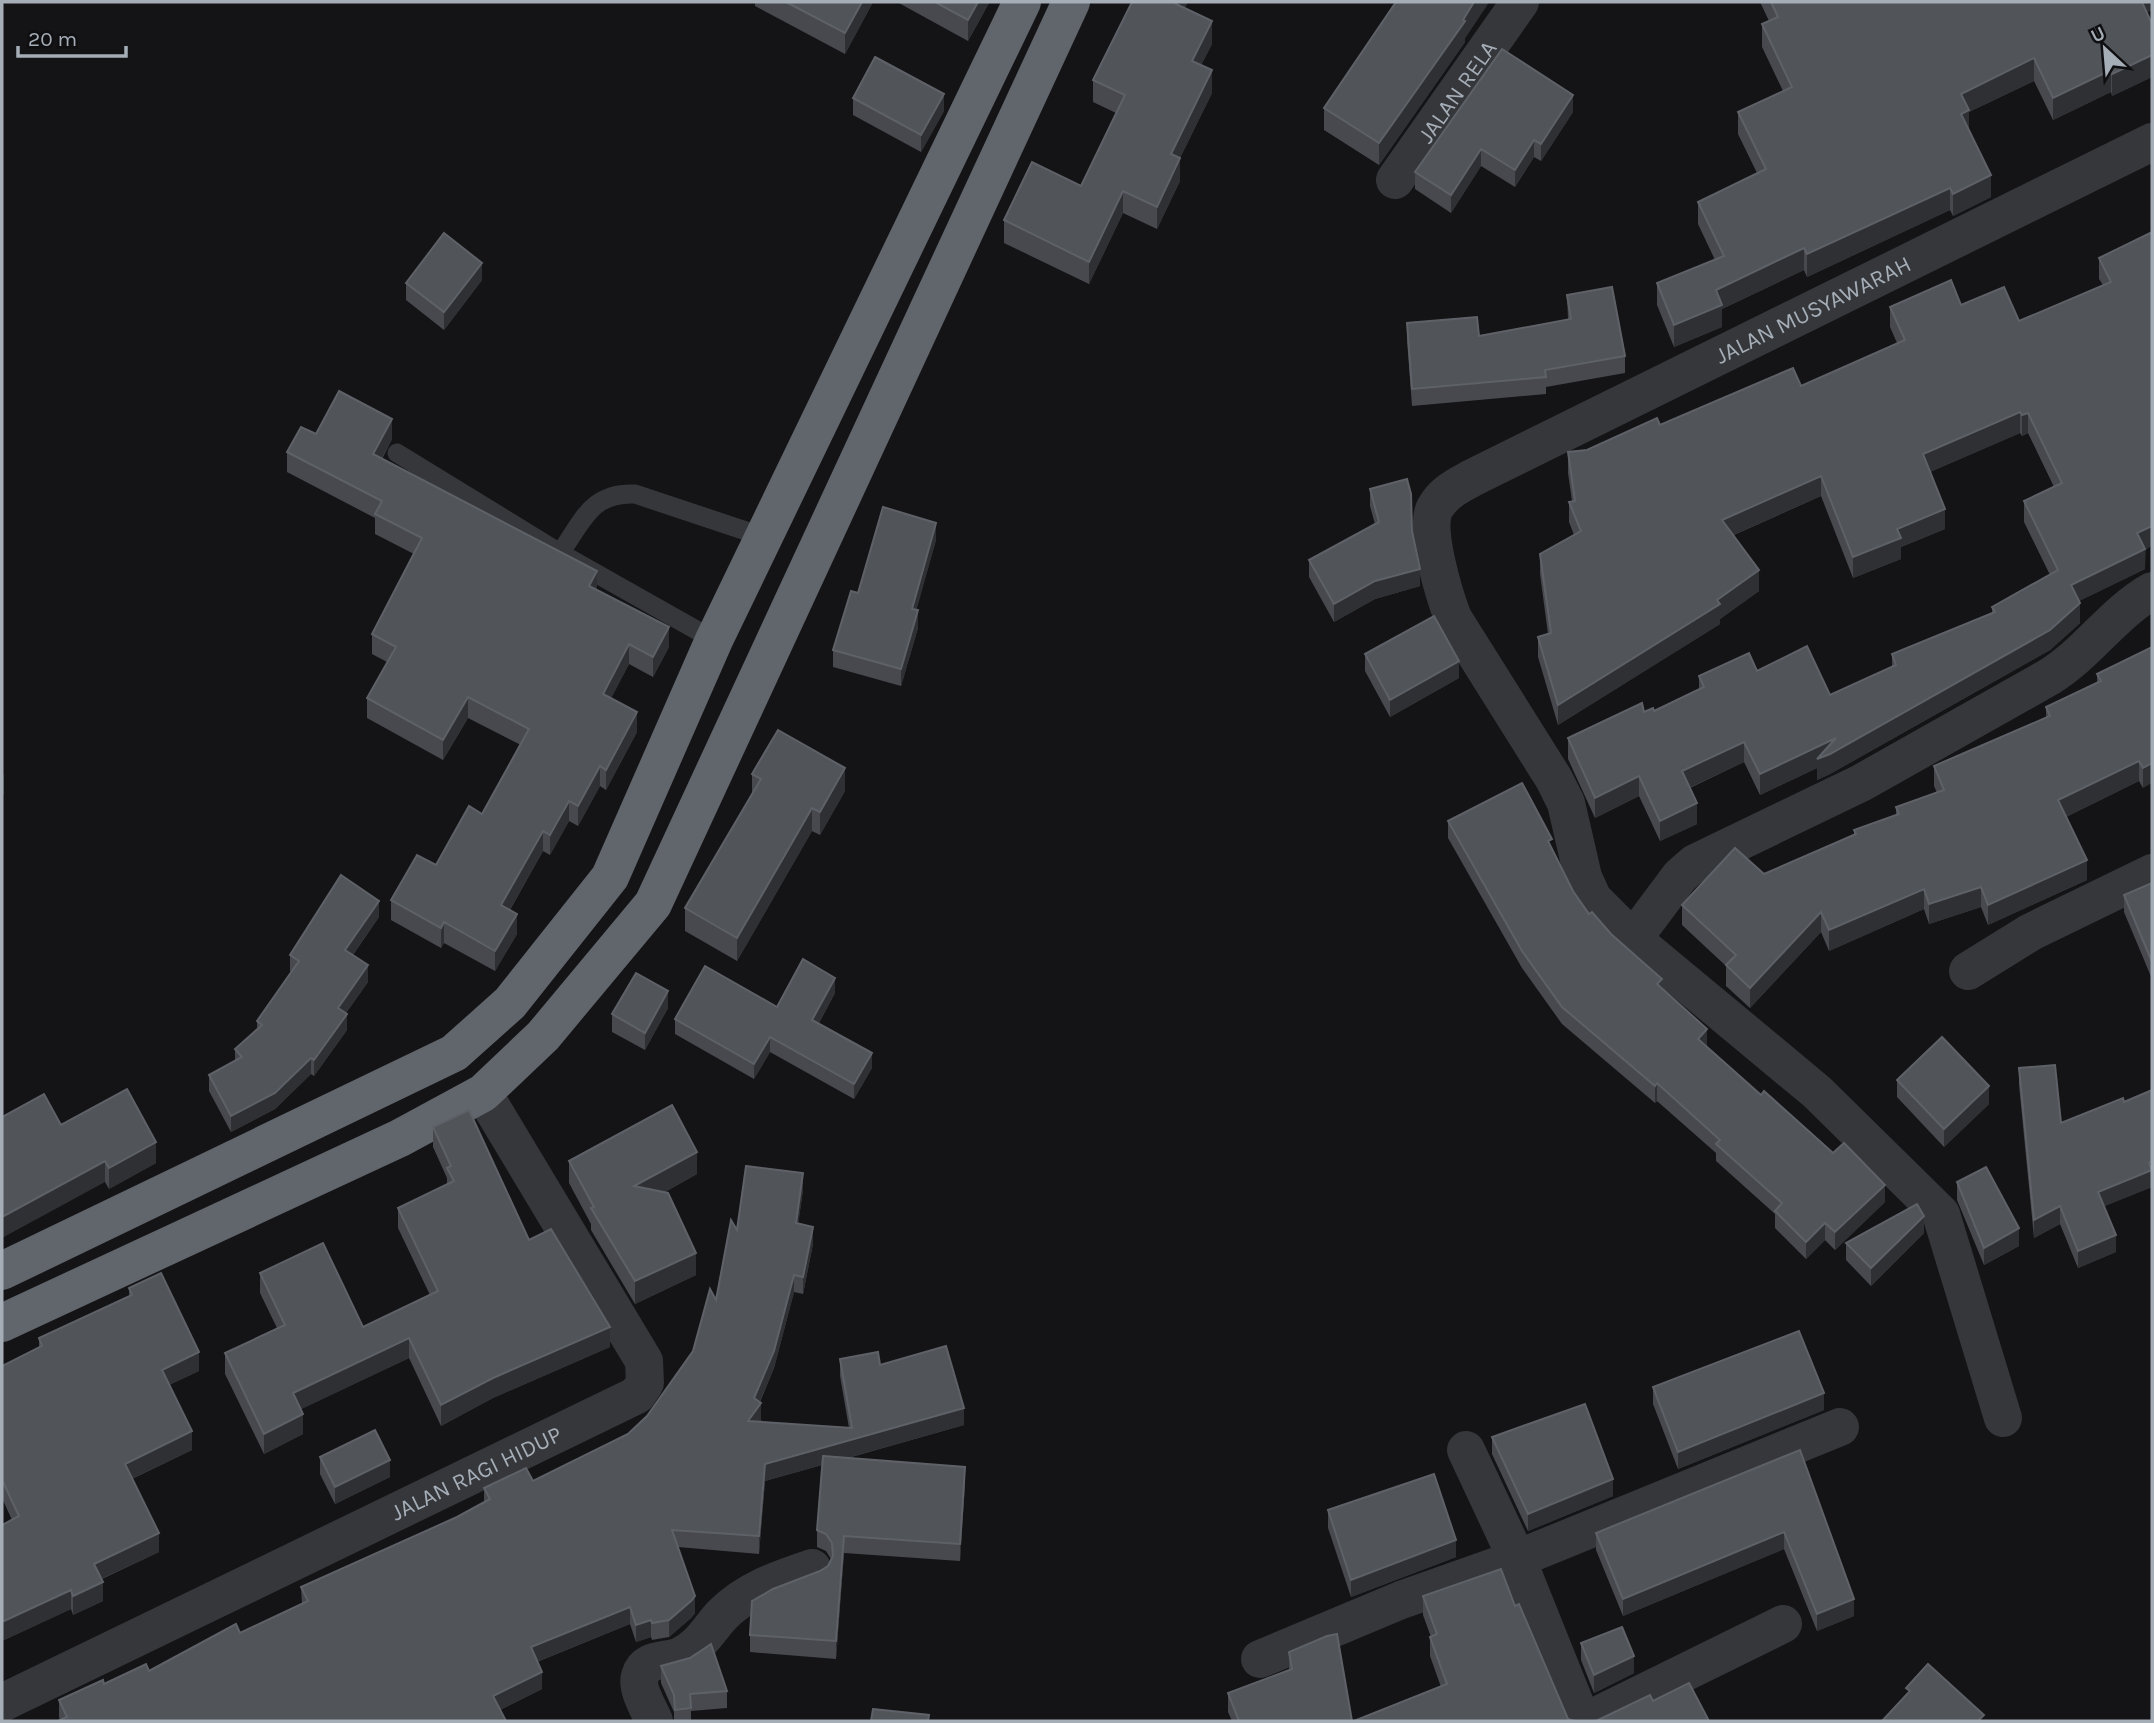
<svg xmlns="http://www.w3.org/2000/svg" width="2154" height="1723" viewBox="0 0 2154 1723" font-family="Karla,sans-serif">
<rect width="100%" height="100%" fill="#141416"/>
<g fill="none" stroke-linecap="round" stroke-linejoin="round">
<g stroke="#35373b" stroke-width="19">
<path d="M397 453 560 553 714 640"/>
<path d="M560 553C583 521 591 492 635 494L764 537"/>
</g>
<g stroke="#35373b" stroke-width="38">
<path id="s1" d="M1395 180 1520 2"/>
<path d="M1633 939 1680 876 1695 863 1861 783 2049 677C2088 653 2113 613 2152 591"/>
<path d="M1968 971 2031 932 2152 873"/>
<path id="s2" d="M2003 1418 1941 1214 1817 1092 1633 939 1593 899 1583 877 1566 803 1554 779 1453 618C1445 597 1423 527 1435 508 1444 492 1458 486 1472 478L2152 142"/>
<path d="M1466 1450 1517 1559 1582 1721"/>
<path d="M1260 1659 1401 1600 1517 1559 1840 1427"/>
<path id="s3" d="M2 1703 637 1395 645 1383 644 1361 483 1093"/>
<path d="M654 1721C649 1709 636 1689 640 1676 645 1657 667 1662 680 1656 699 1648 709 1629 722 1615 747 1590 779 1579 812 1568"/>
<path d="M1586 1721 1783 1624"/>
</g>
<g stroke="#61656c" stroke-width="38">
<path d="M2 1271 454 1053 510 1003 610 877 714 640 1022 2"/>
<path d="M2 1323 400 1138 483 1093 543 1036 653 904 1071 2"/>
</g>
</g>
<g fill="#47494e">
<path d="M755 2H873L845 54 755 6Z"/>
<path d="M897 2H989V3L968 41Z"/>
<path d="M1396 2H1489L1465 38V42L1379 165 1324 130V108Z"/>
<path d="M1760 2H2152V10L2147 12 2152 24V77L2112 96 2111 92 2053 120 2034 81 1969 112V131L1991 197 1953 216 1950 210 1807 277 1804 270 1722 309V327L1674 347 1657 305V283L1715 260 1698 224V202L1757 173 1738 134V112L1783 91 1762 47V24L1769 21Z"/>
<path d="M1185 8 1212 44 1201 65 1212 93 1180 158V181L1157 229 1123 213 1089 284 1004 243V220L1081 186 1116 113 1093 102V80Z"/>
<path d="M853 98 944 111 921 152 853 115Z"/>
<path d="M1573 112 1541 161 1534 157 1515 187 1481 166 1451 213 1415 189V172Z"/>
<path d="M2152 232 2145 569 2079 601 2080 623 2050 650 1830 774 1817 780V768L1760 795 1744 762 1690 788 1697 824 1660 841 1639 796 1595 818 1568 759V738L1644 712 1654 711 1699 690V676L1757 671 1830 695 1892 667V654L1992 613V607L2050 575 2024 522V501L2054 487 2028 433 2022 436 2020 433 1930 472 1945 529 1901 547V559L1853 578 1821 496 1734 535 1759 591 1720 619V624L1558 725 1538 657V637L1548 634 1540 574V554L1574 535 1569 522V502L1572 501 1568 473V452L1587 450 1660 425 1801 386 1897 343 1890 327V307L1961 305 2019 321 2103 285 2099 279V258Z"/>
<path d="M482 280 444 330 406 300V283Z"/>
<path d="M1567 295 1625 356V373L1546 387V394L1412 406 1407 340V323L1479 336 1568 319Z"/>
<path d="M316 434 392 439 382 459 597 590 669 647 653 677 629 664 611 698 637 732 606 790 600 786 578 826 569 821 550 855 543 851 510 910 517 934 495 971 444 943 441 948 391 920V900L436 865 482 814 521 745 468 718 443 760 367 718V698L387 662 372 654V634L414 554 375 534V518L287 472V452Z"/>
<path d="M1370 489 1412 531 1420 586 1375 599 1334 622 1309 577V560L1375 524 1370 506Z"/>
<path d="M936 540 916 610 918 628 901 686 833 667V650L858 593Z"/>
<path d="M2152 647 2143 788 2139 781 2066 817 2087 880 1988 925 1981 907 1929 924 1924 909 1829 951 1821 932 1750 1008 1726 986V966L1682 925V905L1764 874 1854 835V830L1896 815V807L1937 793 1934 786V766L2046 717V707L2097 682V674Z"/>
<path d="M1365 654 1459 678 1390 717 1365 671Z"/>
<path d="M752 774 845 791 820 835 812 831 737 961 685 931V908L752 793Z"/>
<path d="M1448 821 1552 848 1573 891 1589 914 1611 934 1662 988 1706 1047 1885 1202 1835 1250 1825 1240 1806 1259 1775 1228V1214L1716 1161V1153L1657 1101 1655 1103 1562 1024 1522 968 1448 838Z"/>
<path d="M2152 883V979L2124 912V895Z"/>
<path d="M379 917 353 955 368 982 346 1013 347 1030 314 1076 311 1074 275 1109 231 1132 209 1091V1075L235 1061V1049L257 1030V1021L291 972 290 971V955Z"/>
<path d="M835 993 819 1023 872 1068 854 1099 770 1052 754 1079 675 1034V1019L777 1007Z"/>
<path d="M668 1008 645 1050 612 1032V1014Z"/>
<path d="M2019 1068 2061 1123 2124 1102 2152 1090V1187L2104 1206 2116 1252 2078 1268 2060 1224 2034 1238 2019 1085Z"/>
<path d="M1897 1080 1989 1104 1944 1147 1897 1097Z"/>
<path d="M61 1125 156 1163 109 1189 105 1182Z"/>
<path d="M433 1127 529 1240 610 1347 493 1398 441 1426 409 1358 301 1409 303 1434 264 1454 225 1374V1353L277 1328 260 1293V1273L363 1327 430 1295 398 1228V1208L447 1184V1178L433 1147Z"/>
<path d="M569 1161 697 1174 665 1192 696 1275 635 1304 591 1230V1224L569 1183Z"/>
<path d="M1957 1182 2019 1246 1984 1265 1957 1200Z"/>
<path d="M803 1190 798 1224 813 1244 803 1294 794 1292 774 1368 760 1402 761 1420 760 1422 849 1428 840 1376V1359L880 1365 964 1425 848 1458 965 1484 960 1561 844 1553 836 1659 750 1652V1635L820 1571 828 1566 831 1559 826 1551 817 1547V1530L822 1465 765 1481 759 1554 678 1547 695 1613 691 1618 669 1637 652 1640 651 1637 636 1642 630 1624 537 1662 542 1689 500 1710 60 1720 59 1717V1700L104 1684 149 1671 240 1633 302 1604 301 1587 457 1517 484 1502V1488L533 1481 628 1434 647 1416 693 1351 716 1300 737 1230Z"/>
<path d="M1924 1233 1871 1286 1846 1260V1243Z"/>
<path d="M129 1288 199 1371 169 1385 192 1450 132 1479 159 1552 102 1579 103 1601 73 1615 71 1609 2 1641V1525L12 1520 2 1498V1366L39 1347V1338L129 1296Z"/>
<path d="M1653 1387 1824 1410 1678 1469 1653 1404Z"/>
<path d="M1492 1437 1613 1496 1528 1531 1492 1454Z"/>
<path d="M1800 1450 1854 1616 1817 1631 1784 1549 1623 1616 1596 1550V1533Z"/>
<path d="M320 1457 390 1477 335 1504 320 1474Z"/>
<path d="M1328 1510 1456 1557 1351 1597 1328 1528Z"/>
<path d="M1423 1596 1515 1606 1568 1719 1441 1687 1430 1656V1637H1431L1423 1615Z"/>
<path d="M1581 1643 1634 1673 1594 1693 1581 1660Z"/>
<path d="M1289 1652 1352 1721H1232L1228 1712V1693L1289 1670Z"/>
<path d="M661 1666 727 1691V1708L691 1711V1721H674V1712L661 1683Z"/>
</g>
<g fill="#2e3033">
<path d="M862 2H873L845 54V33Z"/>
<path d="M978 2 989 3 968 41V20Z"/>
<path d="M1177 2H1188L1176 26V4Z"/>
<path d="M1474 2H1489L1465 38V42L1379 165V143Z"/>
<path d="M2138 2H2152V10L2138 16Z"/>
<path d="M1212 21V44L1192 83V61Z"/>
<path d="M2152 55V77L2112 96V74Z"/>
<path d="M2034 58V81L1969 112V132L1961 136V94Z"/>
<path d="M1212 70V93L1171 176V154Z"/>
<path d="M2111 70V92L2053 120V98Z"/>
<path d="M944 94V111L921 152V135Z"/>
<path d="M1573 95V112L1541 161V144Z"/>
<path d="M1534 140V157L1515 187V170Z"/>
<path d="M1481 149V166L1451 213V195Z"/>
<path d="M1180 158V181L1157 229V207Z"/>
<path d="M1991 175V197L1953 216V194Z"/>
<path d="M1950 188V210L1807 277V254Z"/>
<path d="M1123 191V213L1089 284V262Z"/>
<path d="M1804 248V270L1722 309V327L1674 347V325L1716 290Z"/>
<path d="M482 263V280L444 330V312Z"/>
<path d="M2020 412V433L1923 475V454Z"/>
<path d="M2028 413V433L2022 436V415Z"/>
<path d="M392 419V439L373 474V454Z"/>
<path d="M1821 476V496L1722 540V520Z"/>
<path d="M1945 509V529L1901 547V559L1853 578V557L1897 529Z"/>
<path d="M936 523V540L912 626V609Z"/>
<path d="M2152 526V546L2145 550V569L2071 605V585L2137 533Z"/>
<path d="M1420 569V586L1375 599 1334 622V604L1375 581Z"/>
<path d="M1759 570V591L1720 619V624L1558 725V705L1717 600Z"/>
<path d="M597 571V591L589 586Z"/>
<path d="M2080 603V623L2050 650 1830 774 1817 780V768L1760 795V774Z"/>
<path d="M918 610V628L901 686V669Z"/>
<path d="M669 627V647L653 677V657Z"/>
<path d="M629 644V664L603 714V694Z"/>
<path d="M1459 661V678L1390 717V700Z"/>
<path d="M468 697V718L443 760V740Z"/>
<path d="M637 712V732L606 790V770Z"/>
<path d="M1744 742V762L1682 791V771Z"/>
<path d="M2139 761V781L2058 821V800Z"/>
<path d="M2152 763V783L2143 788V768Z"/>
<path d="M600 766V786L578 826V806Z"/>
<path d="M845 768V791L820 835V812Z"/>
<path d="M4 774V794L2 796V776Z"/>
<path d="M1639 776V796L1595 818V798Z"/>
<path d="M569 801V821L550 855V835Z"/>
<path d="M1697 803V824L1660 841V821Z"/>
<path d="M812 808V831L737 961V938Z"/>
<path d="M543 831V851L501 925V905Z"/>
<path d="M2087 860V880L1988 925V905Z"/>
<path d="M1981 887V907L1929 924V904Z"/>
<path d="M1924 889V909L1829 951V930Z"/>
<path d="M379 901V917L345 966V950Z"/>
<path d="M1821 912V932L1750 1008V988Z"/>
<path d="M517 914V934L495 971V951Z"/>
<path d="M444 922V943L441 948V928Z"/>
<path d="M368 965V982L338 1024V1008Z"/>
<path d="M835 978V993L812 1035V1020Z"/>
<path d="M668 991V1008L645 1050V1033Z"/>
<path d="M347 1014V1030L314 1076V1060Z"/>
<path d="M1707 1029V1046L1698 1056V1039Z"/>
<path d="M770 1037V1052L754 1079V1064Z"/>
<path d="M872 1053V1068L854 1099V1084Z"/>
<path d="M311 1058V1074L275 1109 231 1132V1116Z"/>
<path d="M1657 1083V1101L1655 1103V1086Z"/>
<path d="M1989 1086V1104L1944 1147V1129Z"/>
<path d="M156 1142V1163L109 1189V1168Z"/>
<path d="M697 1152V1174L634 1209V1186Z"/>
<path d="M105 1161V1182L2 1238V1217Z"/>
<path d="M2152 1161V1187L2098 1209V1192Z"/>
<path d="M803 1173V1190L796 1240V1223Z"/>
<path d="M1885 1185V1202L1835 1250V1232Z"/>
<path d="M2060 1206V1224L2034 1238V1220Z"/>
<path d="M1924 1216V1233L1871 1286V1268Z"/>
<path d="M1825 1223V1240L1806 1259V1242Z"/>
<path d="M813 1227V1244L803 1294V1277Z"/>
<path d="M2019 1228V1246L1984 1265V1248Z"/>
<path d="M2116 1235V1252L2078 1268V1251Z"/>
<path d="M696 1253V1275L635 1304V1281Z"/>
<path d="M794 1275V1292L774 1368 756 1410 761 1403V1420L748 1438V1421L754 1398Z"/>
<path d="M610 1327V1347L493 1398 441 1426V1405L493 1378Z"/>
<path d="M409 1338V1358L293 1413V1393Z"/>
<path d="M199 1352V1371L162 1388V1370Z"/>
<path d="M1824 1393V1410L1678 1469V1452Z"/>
<path d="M964 1408V1425L765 1481 759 1554V1536L765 1464Z"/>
<path d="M303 1414V1434L264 1454V1434Z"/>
<path d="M192 1431V1450L125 1482V1464Z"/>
<path d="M390 1460V1477L335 1504V1487Z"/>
<path d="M965 1467V1484L960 1561V1544Z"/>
<path d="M1613 1479V1496L1528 1531V1514Z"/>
<path d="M1784 1532V1549L1623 1616V1599Z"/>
<path d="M159 1533V1552L94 1582V1564Z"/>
<path d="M844 1536V1553L836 1659V1641Z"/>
<path d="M1456 1540V1557L1351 1597V1580Z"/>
<path d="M103 1582V1601L73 1615V1596Z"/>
<path d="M71 1590V1609L2 1641V1622Z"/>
<path d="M695 1596V1613L691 1618 669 1637V1620Z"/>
<path d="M1854 1599V1616L1817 1631V1614Z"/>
<path d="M630 1607V1624L531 1664V1647Z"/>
<path d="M651 1620V1637L636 1642V1625Z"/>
<path d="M1634 1656V1673L1594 1693V1675Z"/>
<path d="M542 1672V1689L493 1713V1696Z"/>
</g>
<g fill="#515459" stroke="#5e6268" stroke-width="2">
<path d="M786 2H862L845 33Z"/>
<path d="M935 2H978L968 20Z"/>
<path d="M1132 2H1177L1176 4 1212 21 1192 61 1212 70 1171 154 1180 158 1157 207 1123 191 1089 262 1004 220 1032 162 1081 186 1125 95 1093 80Z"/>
<path d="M1396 2H1474L1463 20 1465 21 1379 143 1324 108Z"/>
<path d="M1771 2H2142L2152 24V55L2112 74 2111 70 2053 98 2034 58 1961 94 1969 110 1961 114 1991 175 1953 194 1950 188 1807 254 1804 248 1716 290 1722 305 1674 325 1657 283 1724 256 1698 202 1766 169 1738 112 1792 87 1762 24 1778 17Z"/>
<path d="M1502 49 1573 95 1541 144 1534 140 1515 170 1481 149 1451 195 1415 172Z"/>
<path d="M875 57 944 94 921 135 853 98Z"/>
<path d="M2152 232V526L2137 533 2145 549 2071 585 2080 603 2050 630 1830 754 1817 759 1836 738 1760 774 1744 742 1682 771 1697 803 1660 821 1639 776 1595 798 1568 738 1642 703 1644 712 1653 708 1654 711 1704 687 1699 676 1749 653 1757 671 1807 646 1830 695 1896 665 1892 654 1995 612 1992 607 2058 570 2024 501 2062 483 2028 413 2022 415 2020 412 1923 454 1945 509 1897 529 1901 538 1853 557 1821 476 1722 520 1759 570 1717 600 1720 604 1558 705 1538 637 1551 633 1540 554 1581 531 1569 502 1575 501 1568 452 1587 450 1657 418 1660 425 1793 368 1801 386 1905 340 1890 307 1951 280 1961 305 2004 287 2019 321 2111 282 2099 258Z"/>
<path d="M444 233 482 263 444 312 406 283Z"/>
<path d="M1612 287 1625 356 1545 370 1546 377 1412 389 1407 323 1477 317 1479 336 1571 319 1567 295Z"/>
<path d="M339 391 392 419 373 454 597 571 589 586 669 627 653 657 629 644 603 694 637 712 606 770 600 766 578 806 569 801 550 835 543 831 501 905 517 914 495 951 444 922 441 928 391 900 417 855 436 865 469 806 482 814 529 729 468 697 443 740 367 698 396 647 372 634 422 538 375 514 382 501 287 452 301 427 316 434Z"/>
<path d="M1407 479 1411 494 1412 531 1420 569 1375 581 1334 604 1309 560 1379 522 1370 489Z"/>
<path d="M883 507 936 523 912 609 918 610 901 669 833 650 851 591 858 593Z"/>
<path d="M1434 616 1459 661 1390 700 1365 654Z"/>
<path d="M2152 647V763L2143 768 2139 761 2058 800 2087 860 1988 905 1981 887 1929 904 1924 889 1829 930 1821 912 1750 988 1726 965 1736 955 1682 905 1735 848 1764 874 1856 834 1854 830 1899 814 1896 807 1944 790 1934 766 2050 716 2046 707 2101 681 2097 674Z"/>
<path d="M778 730 845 768 820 812 812 808 737 938 685 908 761 779 752 774Z"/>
<path d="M1522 783 1552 839 1548 841 1573 891 1589 914 1592 912 1611 934 1662 979 1657 984 1707 1029 1698 1039 1761 1095 1764 1091 1833 1153 1844 1143 1885 1185 1835 1232 1825 1223 1806 1242 1775 1211 1782 1203 1716 1144 1720 1140 1657 1083 1655 1086 1562 1007 1522 951 1448 821Z"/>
<path d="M341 875 379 901 345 950 368 965 338 1008 347 1014 314 1060 311 1058 275 1093 231 1116 209 1075 242 1057 235 1049 262 1025 257 1021 299 961 290 955Z"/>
<path d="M2152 883V962L2124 895Z"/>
<path d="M803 959 835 978 812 1020 872 1053 854 1084 770 1037 754 1064 675 1019 705 966 777 1007Z"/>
<path d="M636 973 668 991 645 1033 612 1014Z"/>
<path d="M1942 1037 1989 1086 1944 1129 1897 1080Z"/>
<path d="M2055 1065 2061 1123 2123 1098 2124 1102 2152 1090V1161L2149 1163 2152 1170 2098 1192 2116 1235 2078 1251 2060 1206 2034 1220 2019 1068Z"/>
<path d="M127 1089 156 1142 109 1168 105 1161 2 1217V1117L44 1094 61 1125Z"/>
<path d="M672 1105 697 1152 634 1186 668 1193 696 1253 635 1281 591 1208 594 1207 569 1161Z"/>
<path d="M469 1110 529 1240 551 1229 610 1327 493 1378 441 1405 409 1338 293 1393 303 1414 264 1434 225 1353 285 1325 260 1273 323 1243 363 1327 438 1291 398 1208 454 1181 447 1168 451 1166 433 1127Z"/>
<path d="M746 1166 803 1173 796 1223 813 1227 803 1277 794 1275 774 1351 754 1398 761 1403 748 1421 852 1428 840 1359 878 1352 880 1365 946 1346 964 1408 765 1464 759 1536 672 1530 695 1596 691 1601 669 1620 652 1623 651 1620 636 1625 630 1607 531 1647 542 1672 493 1696 506 1721H58L67 1717 59 1700 103 1680 104 1684 146 1664 149 1671 236 1624 240 1633 308 1601 301 1587 457 1517 490 1499 484 1488 526 1468 533 1481 628 1434 647 1416 693 1351 710 1289 716 1300 731 1220 737 1230Z"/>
<path d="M1986 1167 2019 1228 1984 1248 1957 1182Z"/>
<path d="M1917 1204 1924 1216 1871 1268 1846 1243Z"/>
<path d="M161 1273 199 1352 162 1370 192 1431 125 1464 159 1533 94 1564 103 1582 73 1596 71 1590 2 1622V1525L19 1516 2 1480V1366L42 1346 39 1338 132 1295 129 1288Z"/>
<path d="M1799 1331 1824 1393 1678 1452 1653 1387Z"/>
<path d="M1585 1404 1613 1479 1528 1514 1492 1437Z"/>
<path d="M375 1430 390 1460 335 1487 320 1457Z"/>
<path d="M1800 1450 1854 1599 1817 1614 1784 1532 1623 1599 1596 1533Z"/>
<path d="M823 1456 965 1467 960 1544 844 1536 836 1641 750 1635 752 1601 773 1589 820 1571 828 1566 833 1556 832 1543 826 1534 817 1530Z"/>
<path d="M1434 1474 1456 1540 1351 1580 1328 1510Z"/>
<path d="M1501 1569 1515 1606 1519 1604 1568 1719 1574 1721H1354L1447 1684 1430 1637 1437 1634 1423 1596Z"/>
<path d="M1622 1627 1634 1656 1594 1675 1581 1643Z"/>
<path d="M1337 1634 1352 1721H1239L1228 1693 1292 1669 1289 1652 1327 1636Z"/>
<path d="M711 1644 727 1691 690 1694 691 1708 675 1710 674 1695 661 1666 690 1658Z"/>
<path d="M1928 1664 1984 1715 1978 1721H1882L1910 1691 1906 1688Z"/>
<path d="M1689 1683 1709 1721H1596L1650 1695 1653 1701Z"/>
<path d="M873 1709 929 1715 928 1721H871Z"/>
</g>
<g text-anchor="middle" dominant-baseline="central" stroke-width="7" stroke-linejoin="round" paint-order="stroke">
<g font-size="23" fill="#a5adb7" stroke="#0f0f11">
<text stroke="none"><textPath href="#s1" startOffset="108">JALAN RELA</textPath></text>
<text stroke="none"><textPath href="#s2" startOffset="1542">JALAN MUSYAWARAH</textPath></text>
<text stroke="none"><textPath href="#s3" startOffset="527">JALAN RAGI HIDUP</textPath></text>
</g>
</g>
<rect width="2154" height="1723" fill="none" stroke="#a5adb7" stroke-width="7"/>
<g transform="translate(2105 49) rotate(334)" stroke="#0f0f11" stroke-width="5" paint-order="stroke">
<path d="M0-5L12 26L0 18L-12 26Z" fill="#a5adb7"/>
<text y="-10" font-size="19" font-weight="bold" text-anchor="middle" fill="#a5adb7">U</text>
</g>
<path d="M18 46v10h108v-10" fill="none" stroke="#a5adb7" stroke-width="3.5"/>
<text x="28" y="46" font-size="21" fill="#a5adb7" stroke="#0f0f11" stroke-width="5" paint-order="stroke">20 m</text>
</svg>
